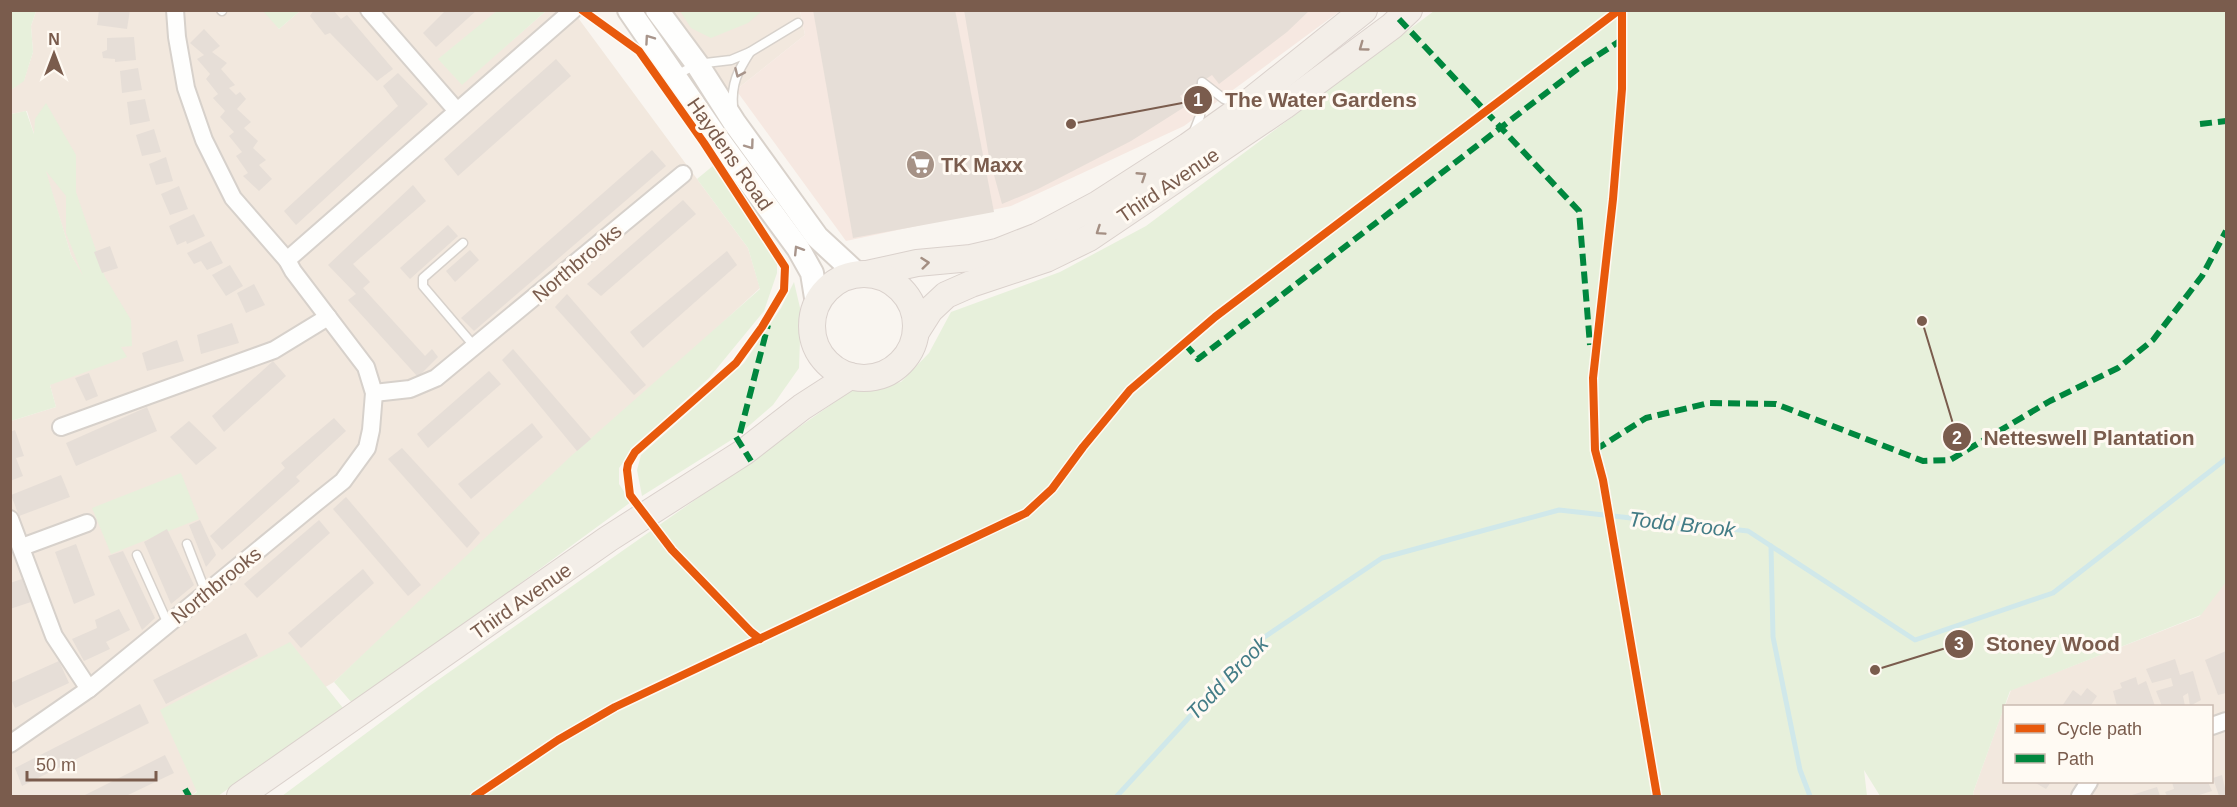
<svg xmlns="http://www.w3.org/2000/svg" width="2237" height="807" viewBox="0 0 2237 807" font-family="Helvetica,sans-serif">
<rect width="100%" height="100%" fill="#f9f5f0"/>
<g fill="#f2e8de">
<path d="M36 11H265L279 29 300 11H498L439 59 462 84 546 11H573L748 248 760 288 334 682 317 692 191 796H11V421L56 407 50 385 109 327 71 255 27 111 11 114V90L24 80 33 52 31 26Z"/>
<path d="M656 11H800L805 35 736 90 718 98Z"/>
<path d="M2226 571V796H1974L1973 793 2004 707V782H2212V706H2005L2011 690 2200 616Z"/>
</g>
<path fill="#f6e8e1" d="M800 11H1340L1184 126 1011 206 846 241 736 90 805 35Z"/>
<g fill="#e7f0db" fill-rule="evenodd">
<path d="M11 10 36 11 31 26 33 52 24 81 11 90Z"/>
<path d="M498 10 546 11 462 85 438 59Z"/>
<path d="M263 11H300L279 29Z"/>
<path d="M680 11H762L748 23 711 38 691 28Z"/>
<path d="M1434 11H2226V582L2201 615 2010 691 1973 793 1974 796H1880L1864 770 1867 796H282L428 687 852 390 901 382 929 353 951 312 1060 272 1146 226Z"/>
<path d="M46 103 76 155V192L105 277 131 320 132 346 121 347 127 357 50 385 56 407 11 421V114L26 111 34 134 35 119ZM46 171 66 196V233L83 276 71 255Z"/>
<path d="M714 165 747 218 777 257V273L764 311 709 378 637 444 619 468V484L631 502 451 634 352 703 334 682 571 456 760 289 748 248 697 179Z"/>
<path d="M794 282 801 312 799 368 773 405 736 437 642 496 637 470 641 455 744 363 781 308Z"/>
<path d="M181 473 199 519 111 554 92 508Z"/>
<path d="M290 642 343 708 218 796H191L197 792 160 710Z"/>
</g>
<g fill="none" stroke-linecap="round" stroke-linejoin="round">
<g stroke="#d0e8ea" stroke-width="5">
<path d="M1771 546 1773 637 1800 770 1810 796"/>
<path d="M1117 796 1260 640 1382 558 1559 510 1748 531 1915 640 2053 593 2226 459"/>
</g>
</g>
<g fill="#e6ded7">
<path d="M99 10H130L127 29 97 25Z"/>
<path d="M314 10H333L341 19 347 15 393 69 377 81 330 33 325 35 310 16Z"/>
<path d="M446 10H477L436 47 423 33Z"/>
<path d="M813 10H955L994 212 853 238Z"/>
<path d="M964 10H1310L1287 32 1219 84 1212 75 1180 96 1186 106 1131 141 1038 189 1002 204 989 157Z"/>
<path d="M204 29 220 46 212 52 227 63 221 69 235 85 229 88 236 95 240 92 246 99 237 109 251 122 244 128 258 141 253 148 266 160 259 165 272 179 259 191 243 176 248 173 236 156 242 152 229 136 234 132 220 117 225 111 213 98 218 94 206 79 210 74 197 59 204 55 190 43Z"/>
<path d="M134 37 136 60 115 62V59L103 58 102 52 107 50V38Z"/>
<path d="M556 59 571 76 458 176 444 159Z"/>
<path d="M138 68 142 90 122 93 120 71Z"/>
<path d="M398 73 428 104 296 225 284 211 398 106 383 86Z"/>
<path d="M145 99 150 121 130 125 127 102Z"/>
<path d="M154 129 161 152 142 156 136 135Z"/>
<path d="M652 150 666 166 474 331 461 318Z"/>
<path d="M166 157 173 181 156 185 149 164Z"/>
<path d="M413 185 426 201 353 264 370 282 363 288 425 356 432 349 438 357 418 377 348 300 356 294 328 265Z"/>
<path d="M179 186 188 209 170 215 161 194Z"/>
<path d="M683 200 696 214 601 296 587 284Z"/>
<path d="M194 214 205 236 187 244 186 241 177 245 169 226Z"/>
<path d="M448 225 458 236 410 279 400 268Z"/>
<path d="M211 241 223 263 207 270 201 261 194 264 187 253Z"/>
<path d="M110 246 118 268 102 273 94 252Z"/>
<path d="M470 250 479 260 455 282 446 271Z"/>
<path d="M727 251 737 265 643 348 630 332Z"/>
<path d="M230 265 243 286 226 296 212 275Z"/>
<path d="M254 284 265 305 246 313 237 293Z"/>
<path d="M567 294 646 385 634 395 555 307Z"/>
<path d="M232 323 239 343 201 354 197 335Z"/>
<path d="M177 340 184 361 147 371 142 353Z"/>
<path d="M513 349 591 439 577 451 502 360Z"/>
<path d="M273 361 286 376 224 432 212 416Z"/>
<path d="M489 371 501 384 428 448 417 434Z"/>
<path d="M89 373 98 396 86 401 75 378Z"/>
<path d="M147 407 157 431 76 466 66 443Z"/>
<path d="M334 418 346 431 296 477 300 481 222 550 210 536 285 468 281 463Z"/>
<path d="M189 421 217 448 196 465 170 437Z"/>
<path d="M532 423 543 437 471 499 458 484Z"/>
<path d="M15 430 24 456 16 458 23 476 10 481V432Z"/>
<path d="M402 448 480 533 467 548 388 459Z"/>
<path d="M61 475 70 497 19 516 11 495Z"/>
<path d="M346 497 421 585 408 596 333 509Z"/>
<path d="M200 520 216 555 206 567 189 525Z"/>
<path d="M319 520 330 533 257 598 244 584Z"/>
<path d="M167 529 194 585 171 604 144 542Z"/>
<path d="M76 544 95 595 74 604 55 552Z"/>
<path d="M123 551 155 618 142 630 108 556Z"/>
<path d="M363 569 374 583 301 648 288 633Z"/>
<path d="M22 579 31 602 10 609V583Z"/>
<path d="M119 609 130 630 106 642 110 649 84 661 72 639 97 628 95 620Z"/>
<path d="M246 633 258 656 166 704 153 680Z"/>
<path d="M2226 651V693L2218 695 2205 660Z"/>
<path d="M2175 659 2180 675 2193 671 2201 700 2190 706 2188 693 2183 696 2185 706H2162L2156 691 2173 686 2171 678 2152 683 2146 669Z"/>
<path d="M59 661 69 683 15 708 10 697V683Z"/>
<path d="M2136 677 2138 685 2146 681 2155 706H2117L2113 691 2122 688 2120 683Z"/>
<path d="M2087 688 2097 696 2091 705 2093 706H2062L2073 690 2081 696Z"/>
<path d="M140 704 149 723 22 786 15 768Z"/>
<path d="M165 755 174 773 126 796H83Z"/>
<path d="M2222 775 2226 793V796H2219L2213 778Z"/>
<path d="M2034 782H2051L2046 789Z"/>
<path d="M2172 782H2208L2212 791 2196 796H2167L2165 792 2174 789Z"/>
<path d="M2157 787 2160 796H2129Z"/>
</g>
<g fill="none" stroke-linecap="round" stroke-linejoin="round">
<defs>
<g id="lane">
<path d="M221 10 222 11"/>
<path d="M750 52 798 23"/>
<path d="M675 76 697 64 731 60 750 52C738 71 731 83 733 107"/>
<path d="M1193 134 1200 116 1202 82 1224 99 1239 105"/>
<path d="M463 243 423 278V286L475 347"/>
<path d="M187 544 206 593"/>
<path d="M137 555 168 624"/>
</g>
<g id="street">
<path d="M369 10 457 111"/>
<path d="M287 260 573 10"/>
<path d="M374 393 410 389 436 378 683 174"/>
<path d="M61 427 274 350 328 317"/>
<path d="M10 519 54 636 89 689"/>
<path d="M22 547 87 523"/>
<path d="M2212 726 2226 721"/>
<path d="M10 744 89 689 318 501 343 481 367 448 371 430 374 393 366 367 293 271 287 260 233 198 204 140 186 88 177 37 175 10"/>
<path d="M2080 796 2089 782"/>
</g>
<g id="secondary">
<path d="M629 10 715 135 798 248 812 273 817 304"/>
<path d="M657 10 697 64 734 122 817 237 857 274"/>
</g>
<g id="primary">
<path d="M867 274 917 263 971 258 997 252 1038 236 1098 204 1188 146 1243 107 1364 10"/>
<circle cx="864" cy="326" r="52"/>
<path d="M916 332 930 310 946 295 971 284 1046 259 1089 238 1284 106 1392 26 1409 10"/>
<path d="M240 796 608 539 744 452 802 407 850 376"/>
</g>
</defs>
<use href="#lane" stroke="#d7d1cb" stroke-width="11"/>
<use href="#street" stroke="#d7d1cb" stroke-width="20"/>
<use href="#secondary" stroke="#d9d2cb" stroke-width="26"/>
<use href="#primary" stroke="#dad1cc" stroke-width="28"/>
<use href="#lane" stroke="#fefefd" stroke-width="8"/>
<use href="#street" stroke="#fefefd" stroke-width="16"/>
<use href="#secondary" stroke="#fefefd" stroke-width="22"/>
<use href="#primary" stroke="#f3eee8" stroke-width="26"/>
<g stroke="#00873e" stroke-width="6" stroke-dasharray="12 6" stroke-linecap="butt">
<path d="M1399 19 1579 211 1590 345"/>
<path d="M2200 124 2226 121"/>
<path d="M1185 344 1198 359 1584 64 1623 39"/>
<path d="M740 433 768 325"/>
<path d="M736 437 751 461"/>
<path d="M1595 450 1646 418 1709 403 1776 404 1923 461 1950 460 2050 401 2118 368 2153 340 2202 276 2226 231"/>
<path d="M185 789 189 796"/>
</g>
<defs>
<g id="cycleway">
<path d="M582 10 639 51 704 143 785 267 784 290 762 327 736 363 635 452 628 464 627 470 630 495 672 550 751 632 760 639"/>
<path d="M1622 10V89L1613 199 1593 378 1595 450 1603 480 1657 796"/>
<path d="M475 796 558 740 615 707 1026 513 1052 489 1083 447 1130 390 1215 317 1619 10"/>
</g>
</defs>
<use href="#cycleway" stroke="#fffaf3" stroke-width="11"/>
<use href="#cycleway" stroke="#e8590c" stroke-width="8"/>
</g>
<defs><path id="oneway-chevron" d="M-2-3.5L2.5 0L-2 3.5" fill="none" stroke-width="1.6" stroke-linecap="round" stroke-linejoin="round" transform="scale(1.5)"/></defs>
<g stroke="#a8958b">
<use href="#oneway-chevron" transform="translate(649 39) rotate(-125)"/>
<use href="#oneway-chevron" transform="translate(739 73) rotate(114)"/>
<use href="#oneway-chevron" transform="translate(750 145) rotate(54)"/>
<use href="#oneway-chevron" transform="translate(798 250) rotate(-122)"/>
</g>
<g stroke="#a48f83">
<use href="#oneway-chevron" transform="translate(1363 47) rotate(144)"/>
<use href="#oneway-chevron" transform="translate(1142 176) rotate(-33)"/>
<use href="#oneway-chevron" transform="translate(1100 231) rotate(146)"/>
<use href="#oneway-chevron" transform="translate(925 263) rotate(-6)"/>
</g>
<defs>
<symbol id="supermarket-disc" viewBox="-11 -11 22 22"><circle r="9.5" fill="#a69286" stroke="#fffaf3"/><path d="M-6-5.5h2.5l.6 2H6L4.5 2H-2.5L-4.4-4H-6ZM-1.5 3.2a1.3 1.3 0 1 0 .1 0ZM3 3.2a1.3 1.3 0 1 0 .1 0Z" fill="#fff"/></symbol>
</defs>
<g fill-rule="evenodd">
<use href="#supermarket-disc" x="904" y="148" width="33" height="33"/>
</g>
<g text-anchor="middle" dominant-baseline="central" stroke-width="6" stroke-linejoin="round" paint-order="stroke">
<g font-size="20" fill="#7a5c4d" stroke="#fffaf3">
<text transform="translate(730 154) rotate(55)">Haydens Road</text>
<text transform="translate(1168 185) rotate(-34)">Third Avenue</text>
<text transform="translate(577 263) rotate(-40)">Northbrooks</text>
<text transform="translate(216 585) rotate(-39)">Northbrooks</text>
<text transform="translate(521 601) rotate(-35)">Third Avenue</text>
</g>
<g font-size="20" font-weight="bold" fill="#7a5c4d" stroke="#fffaf3" text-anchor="start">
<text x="941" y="165">TK Maxx</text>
</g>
<g font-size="21" font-style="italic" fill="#437c86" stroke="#fffaf3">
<text transform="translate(1682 524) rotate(6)">Todd Brook</text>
<text transform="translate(1227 678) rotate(-46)">Todd Brook</text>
</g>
</g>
<path fill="none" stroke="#7a5c4d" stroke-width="2" d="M1071 124L1198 100M1922 321L1957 437M1875 670L1959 644"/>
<g fill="#7a5c4d" stroke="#fffaf3" stroke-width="2">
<circle cx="1071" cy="124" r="6"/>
<circle cx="1922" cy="321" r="6"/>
<circle cx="1875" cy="670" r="6"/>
<circle cx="1198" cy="100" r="15"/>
<circle cx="1957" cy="437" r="15"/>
<circle cx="1959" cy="644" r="15"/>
</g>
<g font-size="18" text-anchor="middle" font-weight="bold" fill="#fff">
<text x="1198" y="106">1</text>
<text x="1957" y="444">2</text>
<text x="1959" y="650">3</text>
</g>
<g font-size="21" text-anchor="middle" font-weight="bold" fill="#7a5c4d" stroke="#fffaf3" stroke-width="6" stroke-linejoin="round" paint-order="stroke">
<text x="1321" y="107">The Water Gardens</text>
<text x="2089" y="445">Netteswell Plantation</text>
<text x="2053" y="651">Stoney Wood</text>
</g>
<rect width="2237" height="807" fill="none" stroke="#7a5c4d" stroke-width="24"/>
<rect x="2003" y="705" width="210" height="78" fill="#fffaf3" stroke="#cabbb1" stroke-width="1.5"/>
<rect x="2015" y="724" width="30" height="9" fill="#e8590c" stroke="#cabbb1" stroke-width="1.5"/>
<text x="2057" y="735" font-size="18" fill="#7a5c4d">Cycle path</text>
<rect x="2015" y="754" width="30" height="9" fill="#00873e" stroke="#cabbb1" stroke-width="1.5"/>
<text x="2057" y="765" font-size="18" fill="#7a5c4d">Path</text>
<g transform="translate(54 54)" stroke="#fffaf3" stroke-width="4.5" paint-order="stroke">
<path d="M0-4.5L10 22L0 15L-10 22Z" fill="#7a5c4d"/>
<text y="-9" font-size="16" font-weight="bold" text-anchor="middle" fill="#7a5c4d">N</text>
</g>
<path d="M27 771v9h129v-9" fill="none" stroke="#7a5c4d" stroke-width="3"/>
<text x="36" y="771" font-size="18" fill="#7a5c4d" stroke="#fffaf3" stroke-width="4.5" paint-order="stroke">50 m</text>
</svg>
